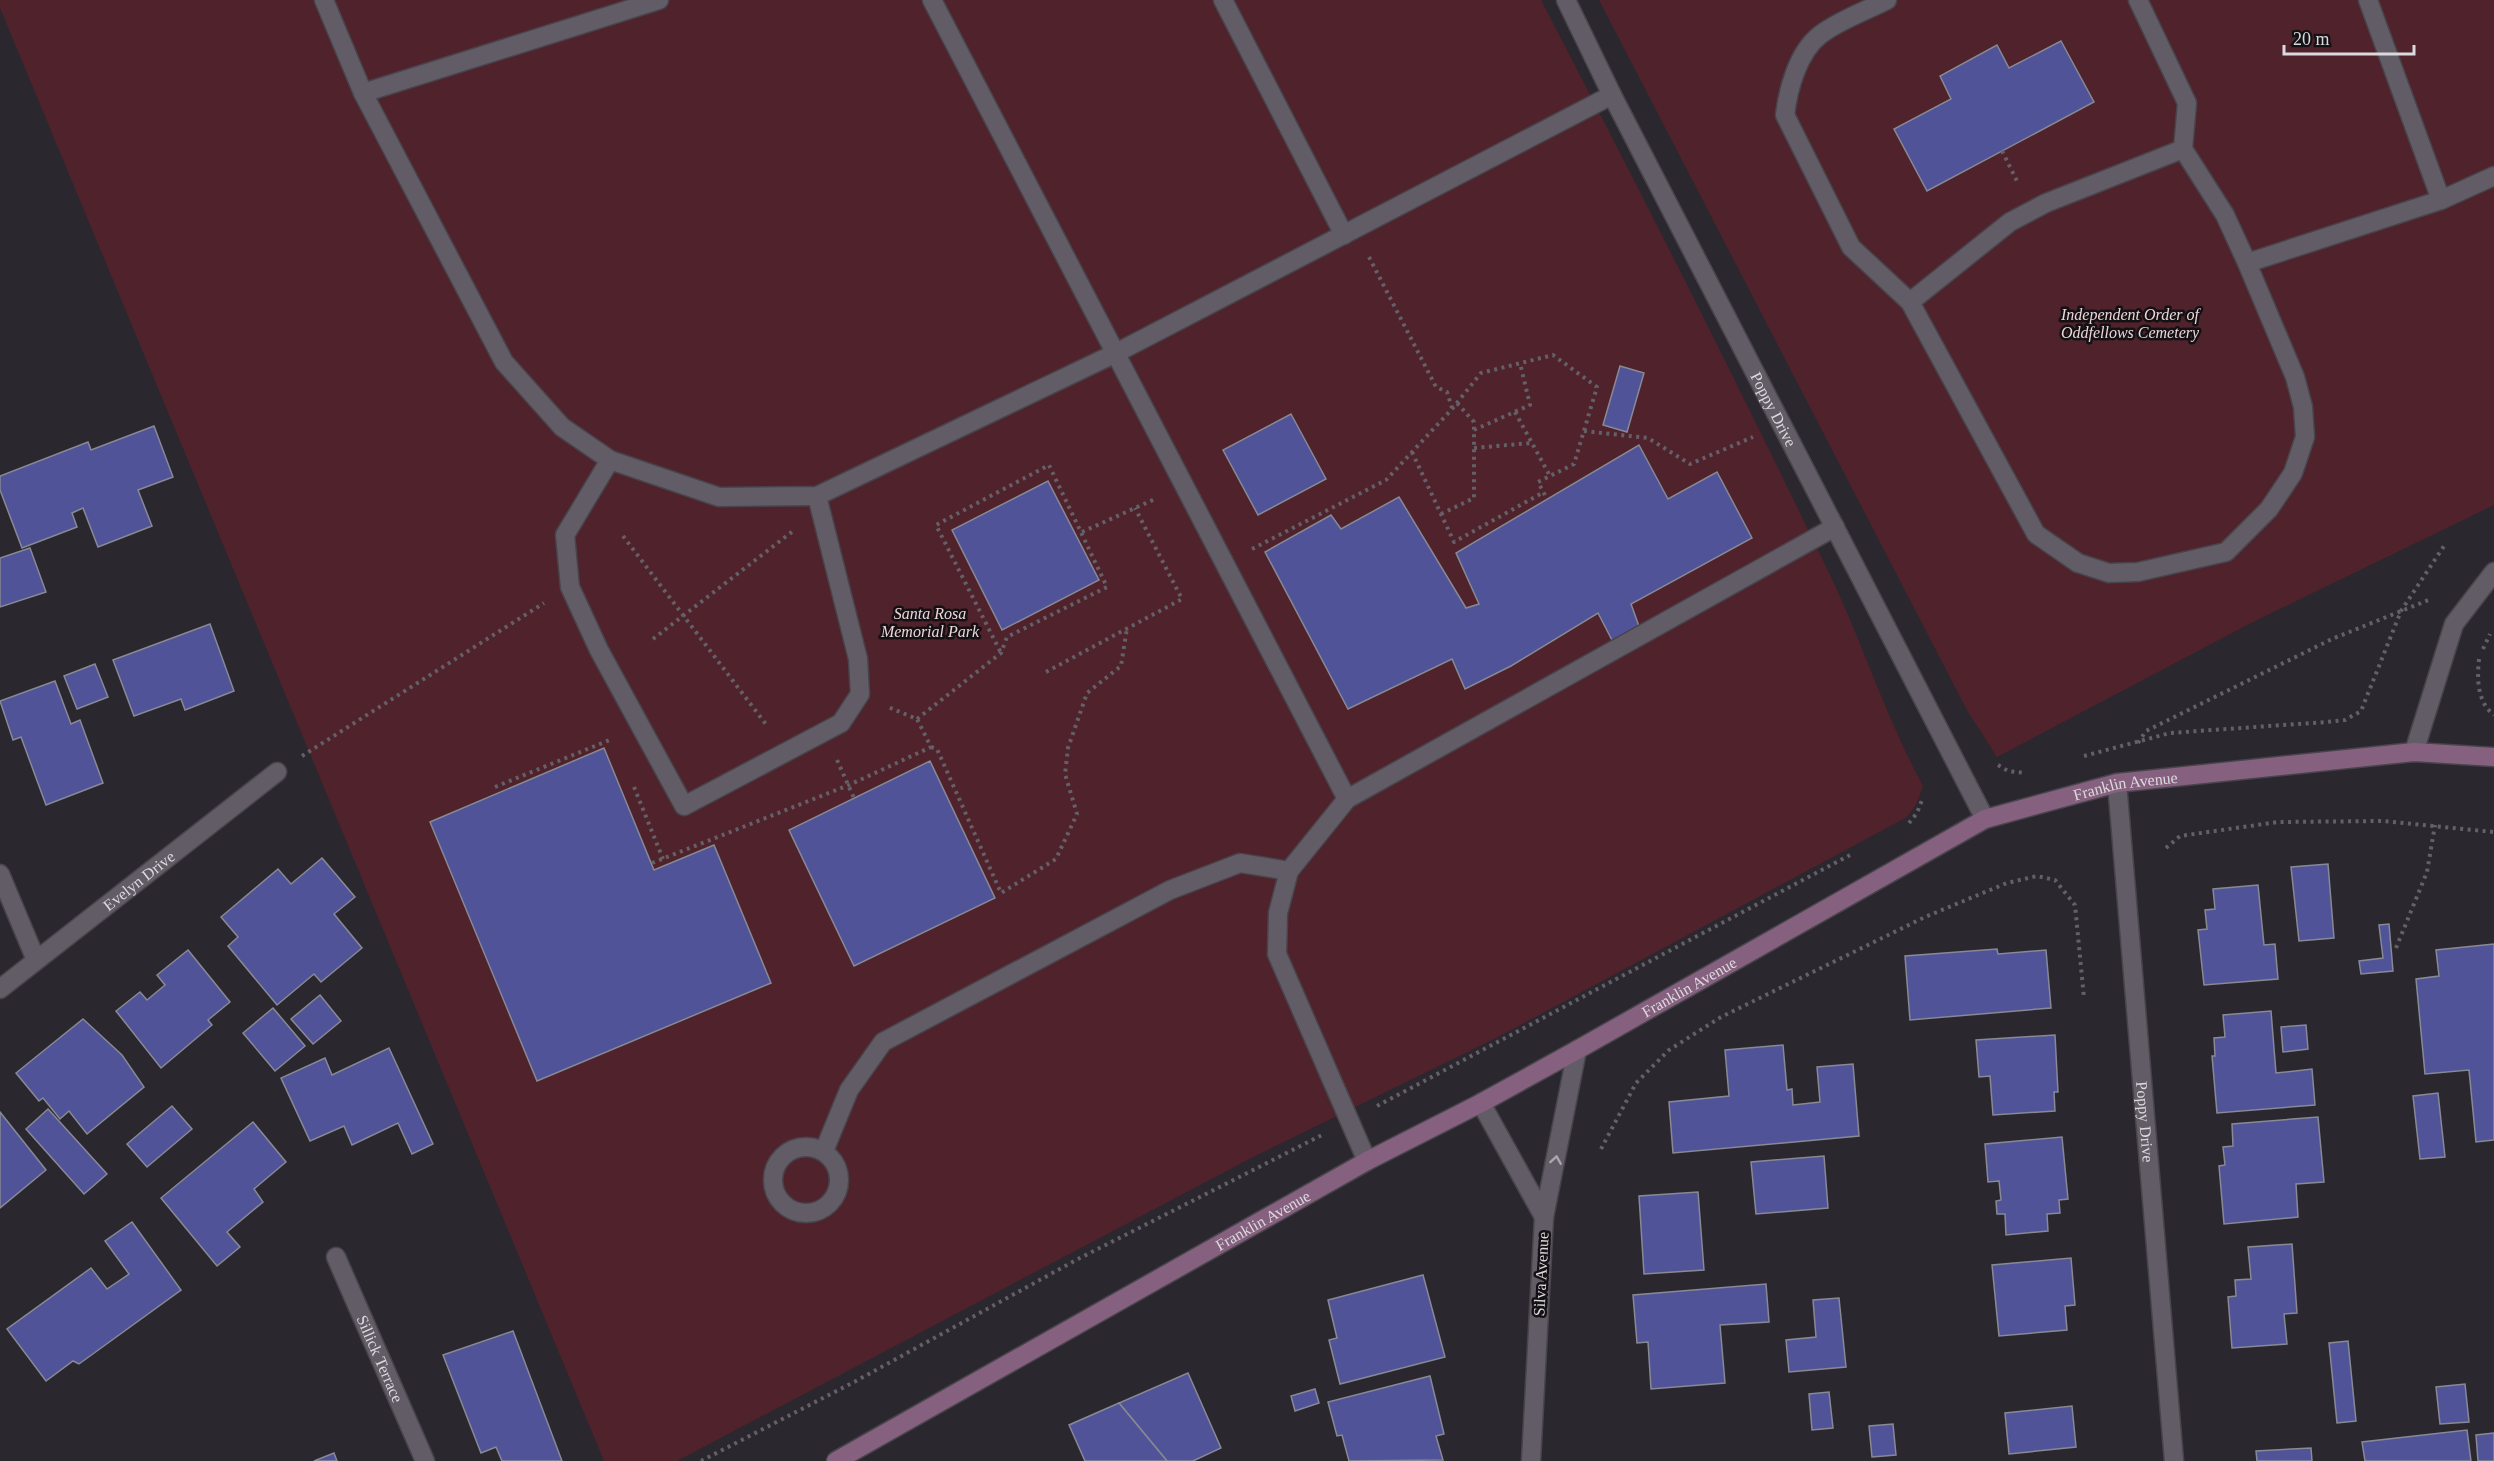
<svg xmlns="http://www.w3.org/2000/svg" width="2494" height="1461" viewBox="0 0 2494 1461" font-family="'Times New Roman',serif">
<rect width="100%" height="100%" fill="#2b272f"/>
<g fill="#50222b">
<path d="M0 0H1541C1640 190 1737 382 1830 575 1863 644 1886 718 1923 786L1916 805 1907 817 1498 1037 1255 1156 677 1461H604L0 8Z"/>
<path d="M1599 0H2494V505L2251 623 1997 757 1968 712Z"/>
</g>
<g fill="#515399" stroke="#878994" stroke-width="1.5">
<path d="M2061 41 2094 102 1927 191 1894 129 1951 99 1940 76 1997 45 2009 68Z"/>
<path d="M1620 366 1644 373 1627 432 1603 425Z"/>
<path d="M1291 414 1326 479 1258 515 1223 450Z"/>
<path d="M154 426 173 477 138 490 152 526 98 547 83 508 72 513 77 527 22 548 0 490V476L88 442 91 450Z"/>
<path d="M1639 445 1668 499 1717 472 1752 538 1631 604 1640 629 1614 644 1598 613 1511 666 1465 689 1452 659 1348 709 1265 552 1331 515 1341 529 1399 497 1466 608 1479 604 1456 553Z"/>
<path d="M1048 481 1099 580 1002 630 952 530Z"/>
<path d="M30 548 46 592 0 607V558Z"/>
<path d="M210 624 234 691 185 710 181 699 134 716 113 660Z"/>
<path d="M95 664 108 697 77 709 64 676Z"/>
<path d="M55 681 71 724 80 720 103 783 46 805 21 737 13 740 0 701Z"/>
<path d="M604 748 654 870 714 845 771 983 537 1081 430 822Z"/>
<path d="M930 761 995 898 854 966 789 830Z"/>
<path d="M322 858 355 897 334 914 362 948 321 982 314 974 277 1005 228 946 238 937 221 917 278 869 291 884Z"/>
<path d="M2328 864 2334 938 2299 941 2291 867Z"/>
<path d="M2258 885 2264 945 2275 944 2278 979 2204 985 2198 930 2207 929 2205 910 2215 909 2213 889Z"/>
<path d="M2389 924 2393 971 2361 974 2359 961 2383 958 2379 925Z"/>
<path d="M2494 944V1140L2476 1142 2469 1070 2425 1074 2416 979 2439 976 2436 950Z"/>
<path d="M1997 949 1998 954 2046 950 2051 1008 1910 1020 1905 956Z"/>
<path d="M188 950 230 1002 208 1020 212 1025 161 1068 116 1011 140 992 147 1000 165 985 157 975Z"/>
<path d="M320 995 341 1021 313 1044 291 1019Z"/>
<path d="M273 1008 305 1046 275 1071 243 1033Z"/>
<path d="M2271 1011 2276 1073 2312 1069 2315 1105 2217 1113 2212 1056H2215L2214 1038 2225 1037 2223 1015Z"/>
<path d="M83 1019 122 1055 144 1087 87 1134 69 1111 60 1119 43 1098 39 1101 16 1073Z"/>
<path d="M2306 1025 2308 1049 2283 1052 2281 1027Z"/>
<path d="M2055 1035 2058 1092H2054L2055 1111 1993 1115 1990 1076 1979 1077 1976 1040Z"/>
<path d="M1783 1045 1787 1090 1792 1089 1793 1105 1820 1102 1817 1067 1853 1064 1859 1136 1673 1153 1669 1102 1729 1096 1725 1050Z"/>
<path d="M389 1048 433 1144 412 1154 398 1123 352 1145 344 1126 310 1141 281 1078 325 1058 332 1075Z"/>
<path d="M2438 1093 2445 1157 2420 1159 2413 1096Z"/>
<path d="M172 1106 192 1129 147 1167 127 1144Z"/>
<path d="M48 1109 107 1174 84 1194 26 1129Z"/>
<path d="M0 1112 46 1170 0 1208Z"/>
<path d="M2318 1117 2324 1182 2296 1184 2298 1217 2224 1224 2219 1166 2225 1165 2223 1147 2233 1146 2232 1124Z"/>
<path d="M253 1122 286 1162 254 1189 263 1202 227 1232 240 1247 217 1266 161 1198Z"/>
<path d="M2062 1137 2068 1199 2059 1200 2060 1213 2047 1214 2048 1231 2006 1235 2005 1214H1997L1996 1201 2001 1200 1999 1181 1988 1182 1985 1144Z"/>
<path d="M1824 1156 1828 1208 1756 1214 1751 1162Z"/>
<path d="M1698 1192 1704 1270 1644 1274 1639 1196Z"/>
<path d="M132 1222 181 1290 79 1364 73 1361 46 1381 7 1329 91 1268 107 1289 129 1274 105 1241Z"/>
<path d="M2292 1244 2297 1313 2284 1314 2287 1344 2232 1348 2228 1297 2236 1296 2235 1280 2251 1279 2248 1247Z"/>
<path d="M2071 1258 2075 1305 2065 1306 2067 1330 1999 1336 1992 1265Z"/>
<path d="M1423 1275 1445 1357 1340 1384 1329 1340 1337 1338 1328 1300Z"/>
<path d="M1766 1284 1769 1322 1720 1325 1725 1383 1651 1389 1648 1342 1637 1343 1633 1295Z"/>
<path d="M1839 1298 1846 1367 1789 1372 1786 1340 1816 1337 1813 1300Z"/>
<path d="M513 1331 562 1461H502L496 1447 481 1453 443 1355Z"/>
<path d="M2348 1341 2356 1421 2337 1423 2329 1343Z"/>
<path d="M1188 1373 1221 1448 1193 1461H1167L1119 1403Z"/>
<path d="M1430 1376 1444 1434 1436 1436 1443 1460 1349 1461 1342 1435 1337 1436 1328 1402Z"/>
<path d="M2465 1384 2469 1422 2440 1424 2436 1387Z"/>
<path d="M1315 1389 1319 1403 1295 1411 1291 1396Z"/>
<path d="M1829 1392 1833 1428 1812 1430 1809 1394Z"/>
<path d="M1119 1403 1167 1461H1085L1069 1425Z"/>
<path d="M2072 1406 2076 1447 2009 1454 2005 1413Z"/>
<path d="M1893 1424 1896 1455 1872 1457 1869 1426Z"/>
<path d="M2467 1430 2471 1461H2365L2362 1442Z"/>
<path d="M2494 1433V1461H2478L2476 1435Z"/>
<path d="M2311 1448 2312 1461H2257L2256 1451Z"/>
<path d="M334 1453 337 1461H314Z"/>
</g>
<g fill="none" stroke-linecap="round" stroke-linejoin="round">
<defs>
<g id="service">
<path d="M324 0 363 93 504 362 562 427 610 460 719 497 817 496 1116 353 1612 95"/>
<path d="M932 0 1347 799"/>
<path d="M1223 0 1344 235"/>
<path d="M1887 0C1866 11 1839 20 1820 35 1798 52 1788 89 1785 115L1851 247 1910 302 2036 534 2078 563 2109 573 2138 572 2226 552 2269 509 2293 473 2305 437 2303 407 2295 377 2247 263 2225 215 2183 149 2187 103 2138 0"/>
<path d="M363 93 659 0"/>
<path d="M2441 200 2494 176"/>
<path d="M2247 263 2441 200 2368 0"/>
<path d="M1910 302 2010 222 2046 203 2183 149"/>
<path d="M610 460 565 535 570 587 599 650 684 806 841 723 860 694 858 659 817 496"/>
<circle cx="806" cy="1180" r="33"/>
<path d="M824 1151 849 1090 883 1042 1170 890 1240 863 1289 871"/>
<path d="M1367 1161 1277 954 1278 913 1289 871 1347 799 1835 527"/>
<path d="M1544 1217 1577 1050"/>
</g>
<g id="minor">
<path id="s1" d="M1566 0 1612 95 1985 819"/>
<path id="s2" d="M2117 783 2174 1461"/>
<path d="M0 874 36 960"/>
<path id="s3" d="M0 989 277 772"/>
<path id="s4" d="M336 1257 425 1461"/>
</g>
<g id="tertiary">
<path d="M2414 752 2454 624 2494 572"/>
<path d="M1481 1103 1544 1217 1531 1461"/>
</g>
<g id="secondary">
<path id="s5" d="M836 1461 1367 1161 1481 1103 1577 1050 1985 819 2117 783 2414 752 2494 757"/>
</g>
</defs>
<use href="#service" stroke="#48444b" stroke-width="21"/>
<use href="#minor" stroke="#48444b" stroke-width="21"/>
<use href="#tertiary" stroke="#48444b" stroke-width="21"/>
<use href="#secondary" stroke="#48444b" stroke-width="21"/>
<g stroke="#646067" stroke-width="4" stroke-dasharray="3 4.5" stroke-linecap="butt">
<path d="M2002 151 2018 183"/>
<path d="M1369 257 1436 387 1447 392 1452 408"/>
<path d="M1515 412 1550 476"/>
<path d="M1474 430 1530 405 1520 363"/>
<path d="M1584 431 1648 438 1690 464 1753 437"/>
<path d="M1474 448 1531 443"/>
<path d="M1412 452 1454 542 1544 492"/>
<path d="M1441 514 1474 498V422L1457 403"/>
<path d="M1082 532 1155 499"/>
<path d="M623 536 768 727"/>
<path d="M1252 549 1386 480 1452 409 1481 373 1553 355 1597 387 1574 464 1538 482 1547 499"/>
<path d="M653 639 793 531"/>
<path d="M2483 649 2490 634"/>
<path d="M2479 659C2477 679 2477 702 2494 715"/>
<path d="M1046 672 1182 599 1135 508"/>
<path d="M917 719 1001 653 1007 637 1107 587 1049 465 936 525 1001 653"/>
<path d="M2138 743 2146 731 2332 639 2431 599"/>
<path d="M931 747 937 749 1001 893 1056 859 1077 814 1065 774 1068 748 1087 693 1121 666 1127 628"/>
<path d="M302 756 544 603"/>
<path d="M2084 756 2170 733 2326 722 2345 720 2361 711 2401 611 2446 543"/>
<path d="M837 760 854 798"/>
<path d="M1998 765 2008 771 2025 773"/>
<path d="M495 787 612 739"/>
<path d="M634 787 663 859"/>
<path d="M1909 823 1917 813 1922 800"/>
<path d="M2166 848 2180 836 2278 822 2383 821 2494 832"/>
<path d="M652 863 849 785 931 747 917 719 888 707"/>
<path d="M2396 948 2427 872 2435 825"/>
<path d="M1377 1106 1850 855"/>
<path d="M1601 1149 1636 1083 1669 1050 1721 1017 1925 917 2007 883 2037 876 2055 880 2075 905 2084 998"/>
<path d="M701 1461 856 1381 1078 1259 1322 1135"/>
</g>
<use href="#service" stroke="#625c66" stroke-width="18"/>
<use href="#minor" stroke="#625c66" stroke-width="18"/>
<use href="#tertiary" stroke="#625c66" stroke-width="18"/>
<use href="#secondary" stroke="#86607f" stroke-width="18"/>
</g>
<defs><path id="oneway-chevron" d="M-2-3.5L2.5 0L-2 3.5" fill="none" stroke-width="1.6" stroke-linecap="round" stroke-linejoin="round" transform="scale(1.5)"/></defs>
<use stroke="#aba7ae" href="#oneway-chevron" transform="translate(1556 1160) rotate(-81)"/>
<g text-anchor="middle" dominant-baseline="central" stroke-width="5" stroke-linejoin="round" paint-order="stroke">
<g font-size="16" font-style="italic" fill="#eed5d8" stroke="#131114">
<text x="2130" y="314">Independent Order of<tspan x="2130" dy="18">Oddfellows Cemetery</tspan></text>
<text x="930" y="613">Santa Rosa<tspan x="930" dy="18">Memorial Park</tspan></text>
</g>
<g font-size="16" fill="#dcd9de" stroke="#131114">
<text stroke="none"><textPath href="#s1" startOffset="459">Poppy Drive</textPath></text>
<text stroke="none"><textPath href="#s5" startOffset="1461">Franklin Avenue</textPath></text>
<text stroke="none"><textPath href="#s3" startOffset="176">Evelyn Drive</textPath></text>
<text stroke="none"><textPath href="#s5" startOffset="976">Franklin Avenue</textPath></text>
<text stroke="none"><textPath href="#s2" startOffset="340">Poppy Drive</textPath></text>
<text stroke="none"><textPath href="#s5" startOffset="490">Franklin Avenue</textPath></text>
<text transform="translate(1541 1274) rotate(-87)">Silva Avenue</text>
<text stroke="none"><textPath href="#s4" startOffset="111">Sillick Terrace</textPath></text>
</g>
</g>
<path d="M2284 45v9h130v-9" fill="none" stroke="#dcd9de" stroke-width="3"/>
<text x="2293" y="45" font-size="18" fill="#dcd9de" stroke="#131114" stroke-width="4.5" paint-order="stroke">20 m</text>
</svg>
